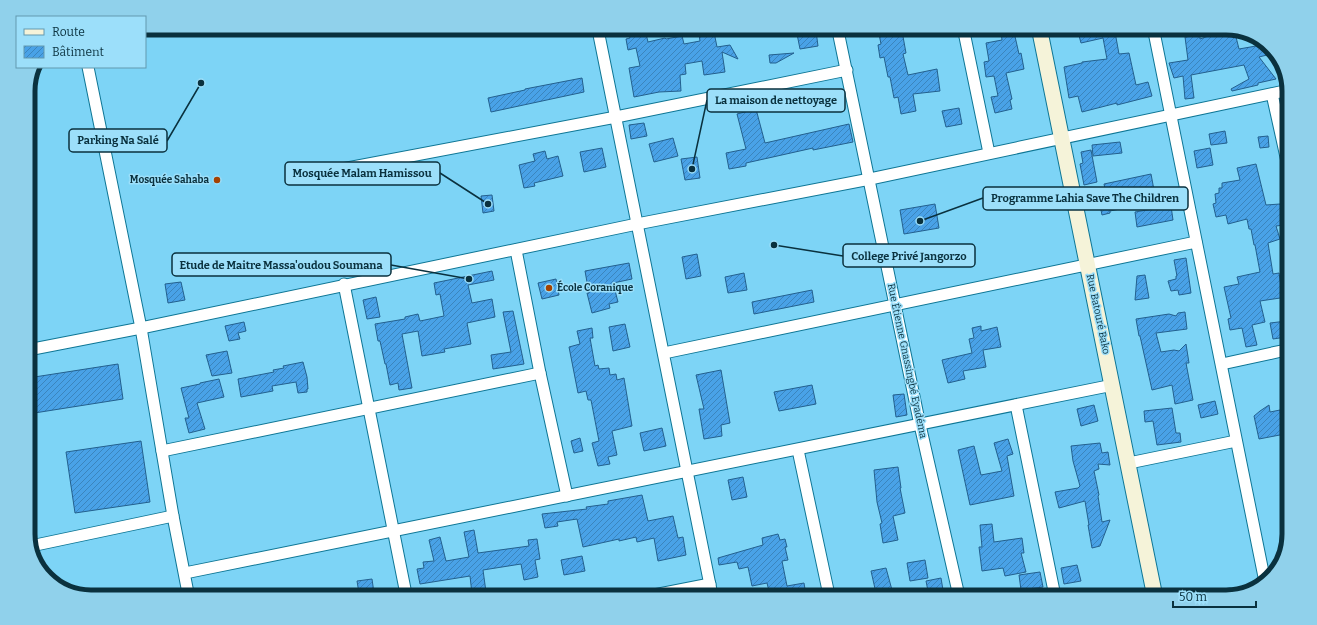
<svg xmlns="http://www.w3.org/2000/svg" width="1317" height="625" viewBox="0 0 1317 625" font-family="Bitter,serif">
<defs>
<pattern id="building-hatch" width="6" height="6" patternUnits="userSpaceOnUse"><rect width="6" height="6" fill="#49a2e7"/><path d="M-1 1l2-2M0 6l6-6M5 7l2-2" fill="none" stroke="#3b85bd"/></pattern>
</defs>
<rect width="100%" height="100%" fill="#7dd4f6"/>
<g fill="url(#building-hatch)" stroke="#23608e">
<path d="M636 30H645L648 42 665 38 666 39 682 36 684 44 700 41 699 34 714 32 717 47 730 45 738 59 722 52 725 72 704 75 702 61 685 64 686 74 680 75 681 91 659 92 634 97 629 68 640 66 636 48 628 50 626 39 630 38 628 32Z"/>
<path d="M816 31 818 46 800 49 797 34Z"/>
<path d="M884 31H902L906 53 903 54 908 75 937 69 940 91 913 94 916 111 901 114 898 97 894 98 890 77H888L884 57 880 58 878 45 881 44 879 34 885 33Z"/>
<path d="M1001 32H1014L1019 54 1021 53 1024 69 1006 73 1012 99 1010 100 1012 109 995 113 991 97 998 96 994 76 986 77 984 62 989 61 986 43 1002 40Z"/>
<path d="M1078 32H1115L1119 54 1129 53 1136 85 1148 82 1152 96 1117 105V103L1082 112 1078 96 1069 98 1064 67 1082 63V62L1107 59 1103 38 1081 43Z"/>
<path d="M1217 33H1235L1239 49 1256 46 1254 35 1275 53 1259 57 1276 79 1258 83V85L1232 91 1231 89 1249 79 1244 65 1191 75 1194 98 1185 99 1183 76 1174 78 1169 63 1188 60 1185 37 1200 35V39Z"/>
<path d="M794 53 776 63H770L769 55Z"/>
<path d="M582 78 584 92 491 112 488 98 525 90V89Z"/>
<path d="M959 108 962 124 946 127 942 111Z"/>
<path d="M756 109 765 143 849 124 853 142 813 150V148L746 163V166L729 169 726 153 746 149 737 114Z"/>
<path d="M644 123 647 136 631 139 629 125Z"/>
<path d="M1225 131 1227 143 1211 145 1209 134Z"/>
<path d="M1268 136 1269 147 1260 148 1258 137Z"/>
<path d="M673 138 678 156 654 162 649 144Z"/>
<path d="M1120 142 1122 153 1093 156 1092 145Z"/>
<path d="M602 148 606 167 584 172 580 152Z"/>
<path d="M1210 148 1213 165 1197 168 1194 151Z"/>
<path d="M1091 150 1097 182 1084 185 1080 164 1083 163 1081 152Z"/>
<path d="M545 151 547 159 558 156 563 176 534 183 535 186 524 188 519 165 535 161 533 154Z"/>
<path d="M697 157 700 178 685 180 681 159Z"/>
<path d="M1256 164 1266 205 1280 204 1282 210 1284 225 1276 226 1280 239 1268 243 1273 274 1279 273 1281 286 1287 285V297L1260 301 1265 322 1252 325 1257 345 1246 347 1242 328 1230 330 1228 319 1231 318 1224 287 1239 284 1237 277 1260 272 1255 245H1254L1251 229H1249L1247 219 1228 224 1226 215 1216 217 1213 204 1216 203 1215 194 1219 193V188H1222V183L1240 180 1237 168Z"/>
<path d="M1151 174 1154 190 1127 194 1130 207 1110 211V213L1102 215 1100 205 1108 203 1104 184Z"/>
<path d="M492 195 494 211 483 213 481 196Z"/>
<path d="M935 204 939 228 904 234 900 210Z"/>
<path d="M1171 206 1173 220 1137 227 1135 212Z"/>
<path d="M697 254 701 276 686 279 682 257Z"/>
<path d="M1186 258 1191 293 1179 295 1178 290 1171 291 1168 281 1176 279V276H1177L1174 260Z"/>
<path d="M629 263 632 279 613 283 618 302 609 304 610 308 592 313 587 293H589L585 271Z"/>
<path d="M492 271 494 280 468 285 472 303 492 299 495 317 467 323 471 344 444 349 445 352 422 356 418 331 402 334 412 388 399 390 398 383 390 385 386 364H385L380 341H378L375 324 405 319V317L418 314 420 321 444 316 440 294 436 295 434 283Z"/>
<path d="M744 273 747 290 728 293 725 277Z"/>
<path d="M1145 275 1149 298 1135 300 1137 276Z"/>
<path d="M556 279 559 295 542 299 538 283Z"/>
<path d="M181 282 185 300 168 303 165 284Z"/>
<path d="M812 290 814 302 754 314 752 302Z"/>
<path d="M376 297 380 317 367 319 363 300Z"/>
<path d="M513 311 524 364 493 369 491 355 511 352 503 312Z"/>
<path d="M1185 312 1187 329 1156 333 1161 352 1174 350 1179 351 1186 344 1189 363H1186L1193 400 1175 404 1172 385 1152 390 1140 336H1139L1136 319 1169 314 1176 316 1178 313Z"/>
<path d="M1287 321 1286 337 1273 339 1270 323Z"/>
<path d="M244 322 246 331 238 333 240 339 229 341 225 326Z"/>
<path d="M625 324 630 347 613 351 609 327Z"/>
<path d="M981 326V331L997 327 1001 347 983 350 986 367 963 371 965 379 948 383 942 360 972 353 969 339 974 338 972 328Z"/>
<path d="M592 328 593 338H590L595 366 598 365 599 369 609 368 610 375 616 374 617 380 624 378 632 426 612 431 617 455 608 457 610 464 598 466 592 443 599 441 591 400H588L586 391 578 393 569 347 580 344 577 331Z"/>
<path d="M227 351 232 373 212 376 206 355Z"/>
<path d="M303 362 307 377 308 389H307V392L298 393 296 382 272 386 273 391 241 397 238 379 274 372 273 370 284 368 283 366Z"/>
<path d="M118 364 123 399 28 414V378Z"/>
<path d="M721 370 730 423 721 425 722 436 704 439 699 409H704L696 375Z"/>
<path d="M219 379 224 397 197 403 205 429 189 433 185 418H189L181 388 200 384V383Z"/>
<path d="M812 385 816 404 779 411 774 392Z"/>
<path d="M904 394 907 415 896 417 893 395Z"/>
<path d="M1215 401 1218 414 1201 418 1198 405Z"/>
<path d="M1094 405 1098 421 1081 426 1077 409Z"/>
<path d="M1269 405 1270 412 1280 410 1285 434 1259 439 1254 416 1260 411Z"/>
<path d="M1172 408 1176 433H1180L1181 442 1157 445 1153 421 1145 422 1144 411Z"/>
<path d="M662 428 666 446 644 451 640 433Z"/>
<path d="M580 438 583 451 574 453 571 441Z"/>
<path d="M1008 439 1013 454 1007 456 1014 496 970 505 958 450 974 446 981 475 1002 471 994 443Z"/>
<path d="M141 441 150 502 75 513 66 452Z"/>
<path d="M1100 443 1102 453 1108 452 1110 465 1098 464 1099 469 1094 471 1099 495 1098 496 1102 522 1110 520 1100 546 1092 548 1088 525H1089L1085 501 1059 508 1055 492 1078 488 1080 486 1073 461 1071 446Z"/>
<path d="M898 467 901 488H900L905 513 893 516 898 540 883 543 880 524 882 523 877 502 874 470Z"/>
<path d="M743 477 747 497 732 500 728 480Z"/>
<path d="M642 495 648 521 673 516 678 538 683 537 686 555 658 561 654 538 637 542 636 537 619 541V539L583 547 577 519 557 522 558 526 545 528 542 514 587 509 586 507 608 504V501Z"/>
<path d="M992 524 994 542 1022 538 1024 553H1021L1026 572 1005 576 1003 568 982 571 979 547H982L980 525Z"/>
<path d="M474 530 478 553 529 546 528 540 537 539 540 559 535 560 538 577 524 580 521 564 483 570 486 592 472 594 470 576 420 584 417 569 424 568 423 562 434 561 429 540 440 537 446 561 469 557 464 532Z"/>
<path d="M778 534 780 540 785 539 787 547H785L788 560 782 561 787 586 804 583 806 595H770L767 583 752 586 748 567 739 569 737 562 719 565 718 558 763 545 762 538Z"/>
<path d="M582 556 585 571 564 575 561 560Z"/>
<path d="M925 560 928 578 910 581 907 563Z"/>
<path d="M1077 565 1081 581 1064 584 1061 568Z"/>
<path d="M886 568 892 590 876 593 871 571Z"/>
<path d="M1040 572 1043 587 1021 590 1019 575Z"/>
<path d="M941 578 944 596H929L926 581Z"/>
<path d="M372 579 374 593H359L357 581Z"/>
</g>
<g fill="none" stroke-linecap="round" stroke-linejoin="round">
<defs>
<g id="street">
<path d="M598 30 712 595"/>
<path d="M838 31 920 425 959 596"/>
<path d="M964 32 989 153"/>
<path d="M1154 32 1265 582"/>
<path d="M88 67 141 328 173 516 188 593"/>
<path d="M1272 94 1288 166"/>
<path d="M321 173 616 117 847 70"/>
<path d="M516 250 540 373 567 496"/>
<path d="M344 284 406 594"/>
<path d="M28 350 141 328 637 224 870 179 1289 90"/>
<path d="M664 353 1196 242"/>
<path d="M1222 364 1286 350"/>
<path d="M1016 405 1055 596"/>
<path d="M798 450 829 595"/>
<path d="M162 451 540 373"/>
<path d="M1129 463 1236 441"/>
<path d="M31 546 173 516"/>
<path d="M185 573 1113 385"/>
<path d="M654 595 710 584"/>
</g>
<g id="secondary">
<path d="M1040 32 1155 597"/>
<path d="M1225 597 1231 596"/>
</g>
</defs>
<use href="#street" stroke="#0e7695" stroke-width="13"/>
<use href="#secondary" stroke="#0e7695" stroke-width="17"/>
<use href="#street" stroke="#fff" stroke-width="11"/>
<use href="#secondary" stroke="#f5f3d9" stroke-width="15"/>
</g>
<g fill="#a44202" stroke="#9cdffa" stroke-width="1.5">
<circle cx="217" cy="180" r="4"/>
<circle cx="549" cy="288" r="4"/>
</g>
<g text-anchor="middle" dominant-baseline="central" stroke-width="3" stroke-linejoin="round" paint-order="stroke">
<g font-size="10" font-weight="bold" fill="#0a313e" stroke="#9cdffa" text-anchor="end">
<text x="209" y="180">Mosquée Sahaba</text>
<text x="557" y="288" text-anchor="start">École Coranique</text>
</g>
<g font-size="10" fill="#0a313e" stroke="#9cdffa">
<text transform="translate(1098 314) rotate(78)">Rue Batouré Bako</text>
<text transform="translate(907 361) rotate(78)">Rue Étienne Gnassingbé Eyadéma</text>
</g>
</g>
<path d="M0 0H1317V625H0ZM91 35H1226A56 56 0 0 1 1282 91V534A56 56 0 0 1 1226 590H91A56 56 0 0 1 35 534V91A56 56 0 0 1 91 35Z" fill="#90d1eb" fill-rule="evenodd"/>
<path fill="none" stroke="#0a313e" stroke-width="5" d="M91 35H1226A56 56 0 0 1 1282 91V534A56 56 0 0 1 1226 590H91A56 56 0 0 1 35 534V91A56 56 0 0 1 91 35Z"/>
<path fill="none" stroke="#0a313e" stroke-width="1.5" d="M692 169L707 100M201 83L167 141M488 204L440 173M920 221L983 198M774 245L843 256M469 279L391 265"/>
<g fill="#0a313e" stroke="#9cdffa" stroke-width="1.5">
<circle cx="692" cy="169" r="4"/>
<circle cx="201" cy="83" r="4"/>
<circle cx="488" cy="204" r="4"/>
<circle cx="920" cy="221" r="4"/>
<circle cx="774" cy="245" r="4"/>
<circle cx="469" cy="279" r="4"/>
</g>
<g fill="#9cdffa" stroke="#0a313e" stroke-width="1.5">
<rect x="707" y="89" width="138" height="23" rx="4"/>
<rect x="69" y="129" width="98" height="23" rx="4"/>
<rect x="285" y="162" width="155" height="23" rx="4"/>
<rect x="983" y="187" width="205" height="23" rx="4"/>
<rect x="843" y="244" width="132" height="23" rx="4"/>
<rect x="172" y="253" width="219" height="23" rx="4"/>
</g>
<g font-size="11" text-anchor="middle" font-weight="bold" fill="#0a313e">
<text x="776" y="104">La maison de nettoyage</text>
<text x="118" y="144">Parking Na Salé</text>
<text x="362" y="177">Mosquée Malam Hamissou</text>
<text x="1085" y="202">Programme Lahia Save The Children</text>
<text x="909" y="260">College Privé Jangorzo</text>
<text x="281" y="269">Etude de Maitre Massa'oudou Soumana</text>
</g>
<rect x="16" y="16" width="130" height="52" fill="#9cdffa" stroke="#6299af"/>
<rect x="24" y="29" width="20" height="6" fill="#f5f3d9" stroke="#6299af"/>
<text x="52" y="36" font-size="12" fill="#0a313e">Route</text>
<rect x="24" y="46" width="20" height="12" fill="url(#building-hatch)" stroke="#6299af"/>
<text x="52" y="56" font-size="12" fill="#0a313e">Bâtiment</text>
<path d="M1173 601v6h83v-6" fill="none" stroke="#0a313e" stroke-width="2"/>
<text x="1179" y="601" font-size="12" fill="#0a313e" stroke="#9cdffa" stroke-width="3" paint-order="stroke">50 m</text>
</svg>
